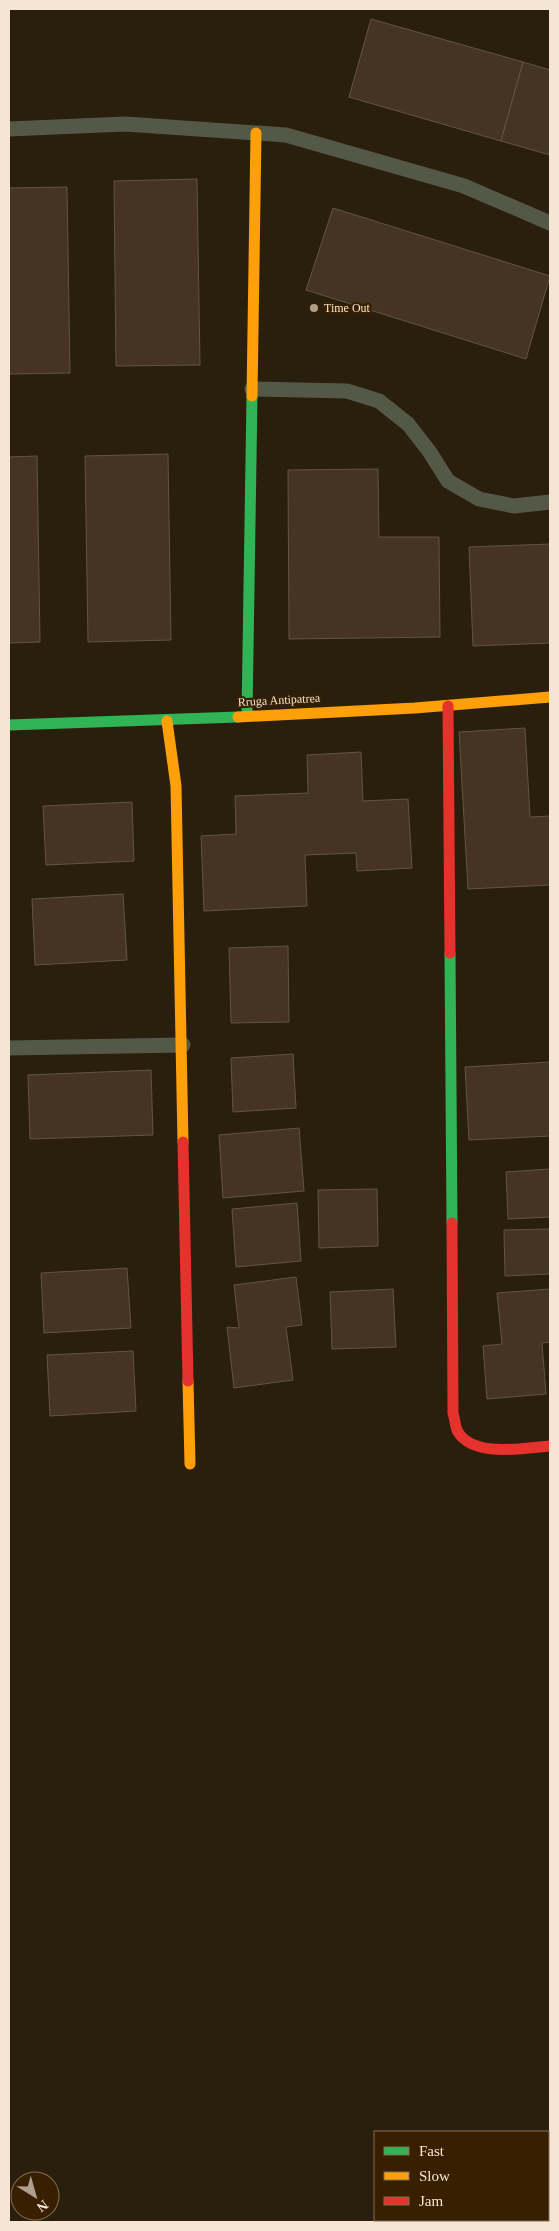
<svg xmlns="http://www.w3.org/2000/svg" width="559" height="2231" viewBox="0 0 559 2231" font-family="'Times New Roman',serif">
<rect width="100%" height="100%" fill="#2a1e0d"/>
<g fill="#453423" stroke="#625448">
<path d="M371 19 523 62 501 141 349 97Z"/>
<path d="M523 62 550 70V155L501 141Z"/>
<path d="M197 179 200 365 116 366 114 181Z"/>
<path d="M67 187 70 373 9 374V188Z"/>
<path d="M333 208 550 276 526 359 306 290Z"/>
<path d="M168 454 171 640 88 642 85 456Z"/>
<path d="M37 456 40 642 9 643V457Z"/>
<path d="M378 469 379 537H439L440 637 289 639 288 470Z"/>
<path d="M550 544V643L473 646 469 547Z"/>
<path d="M525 728 530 817 550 816V885L468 889 459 732Z"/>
<path d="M361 752 363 801 408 799 412 868 357 871 356 853 305 855 307 906 204 911 201 836 236 834 235 796 308 793 307 755Z"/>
<path d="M132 802 134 861 46 865 43 806Z"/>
<path d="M123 894 127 960 35 965 32 899Z"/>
<path d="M288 946 289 1022 231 1023 229 948Z"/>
<path d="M293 1054 296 1108 233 1112 231 1058Z"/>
<path d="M550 1062V1136L469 1140 465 1067Z"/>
<path d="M151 1070 153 1135 30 1139 28 1075Z"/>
<path d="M299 1128 304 1191 223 1198 219 1135Z"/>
<path d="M550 1169V1217L508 1219 506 1172Z"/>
<path d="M377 1189 378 1246 319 1248 318 1190Z"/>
<path d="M297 1203 301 1261 236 1267 232 1209Z"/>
<path d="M550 1229V1274L505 1276 504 1230Z"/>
<path d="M127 1268 131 1328 44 1333 41 1273Z"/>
<path d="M296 1277 302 1325 286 1327 293 1380 234 1388 227 1327 239 1328 234 1285Z"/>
<path d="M393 1289 396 1347 332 1349 330 1292Z"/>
<path d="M550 1289V1342L542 1343 546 1394 487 1399 483 1346 502 1344 497 1293Z"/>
<path d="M133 1351 136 1411 50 1416 47 1355Z"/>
</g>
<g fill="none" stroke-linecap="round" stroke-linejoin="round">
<g stroke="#545847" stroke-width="15">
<path d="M9 129 125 124 286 135 464 186 550 223"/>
<path d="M252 389 347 391 379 401 408 424 429 451 448 481 479 499 514 506 550 502"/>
<path d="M9 1048 183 1045"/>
</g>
<g stroke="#30b455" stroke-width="11">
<path d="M247 715 252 396"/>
<path d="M9 725 238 717"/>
<path d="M450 953 452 1223"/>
</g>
<g stroke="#ff9f0a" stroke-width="11">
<path d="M252 396 256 133"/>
<path d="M238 717 415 708 550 697"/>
<path d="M167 721 176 786 183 1142"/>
<path d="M188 1381 190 1464"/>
</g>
<g stroke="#e5322d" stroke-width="11">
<path d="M448 706 450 953"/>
<path d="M183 1142 188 1381"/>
<path d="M452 1223 453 1413C455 1419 455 1427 458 1432 474 1458 524 1448 550 1446"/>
</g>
</g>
<circle fill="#ae9f8d" stroke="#371f00" stroke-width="2" cx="314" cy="308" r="5"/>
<g text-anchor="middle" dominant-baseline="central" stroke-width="4.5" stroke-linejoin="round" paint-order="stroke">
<g font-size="12" fill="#f5e5d2" stroke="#371f00" text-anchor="start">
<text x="324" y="308">Time Out</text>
</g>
<g font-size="12" fill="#f5e5d2" stroke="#371f00">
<text transform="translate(279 700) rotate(-3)">Rruga Antipatrea</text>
</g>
</g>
<rect width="559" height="2231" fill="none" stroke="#f5e5d2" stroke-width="20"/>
<rect x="374" y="2131" width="175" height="90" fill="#371f00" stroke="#836e54"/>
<rect x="384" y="2147" width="25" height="8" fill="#30b455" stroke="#836e54"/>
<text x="419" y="2156" font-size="15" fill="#f5e5d2">Fast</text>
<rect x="384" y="2172" width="25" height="8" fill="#ff9f0a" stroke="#836e54"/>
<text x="419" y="2181" font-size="15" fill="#f5e5d2">Slow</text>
<rect x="384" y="2197" width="25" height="8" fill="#e5322d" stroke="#836e54"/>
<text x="419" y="2206" font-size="15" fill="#f5e5d2">Jam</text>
<g transform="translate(35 2196) rotate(143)"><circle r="24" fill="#371f00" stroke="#836e54"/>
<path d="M0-4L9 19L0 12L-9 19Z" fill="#ae9f8d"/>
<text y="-8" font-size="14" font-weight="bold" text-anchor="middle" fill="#f5e5d2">N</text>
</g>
</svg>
